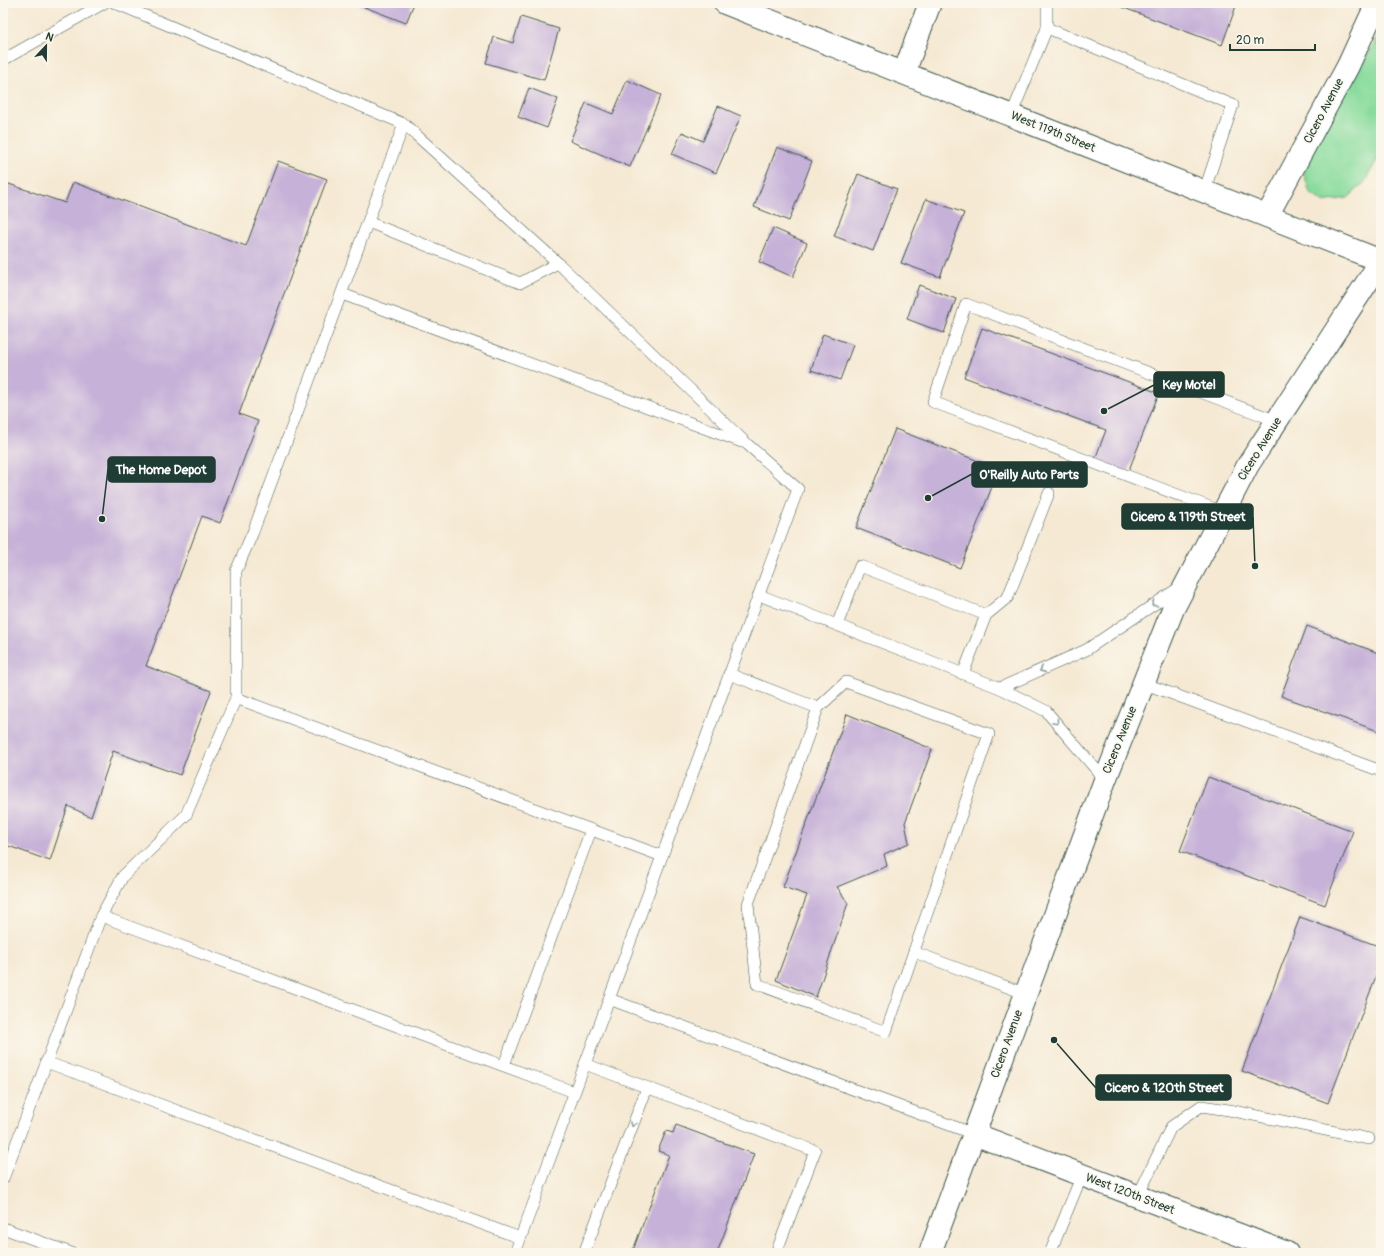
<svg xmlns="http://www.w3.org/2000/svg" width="1384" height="1256" viewBox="0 0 1384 1256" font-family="Pangolin,sans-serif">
<rect width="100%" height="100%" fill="#fbf7ec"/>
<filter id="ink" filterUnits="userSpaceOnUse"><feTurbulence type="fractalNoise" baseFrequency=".025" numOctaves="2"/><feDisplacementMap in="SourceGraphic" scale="8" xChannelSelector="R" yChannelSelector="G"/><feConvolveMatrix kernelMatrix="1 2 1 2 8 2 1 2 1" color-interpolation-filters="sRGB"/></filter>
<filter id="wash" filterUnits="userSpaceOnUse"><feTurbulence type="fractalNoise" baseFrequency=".012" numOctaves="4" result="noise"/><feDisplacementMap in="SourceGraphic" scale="16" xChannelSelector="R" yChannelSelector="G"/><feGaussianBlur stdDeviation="0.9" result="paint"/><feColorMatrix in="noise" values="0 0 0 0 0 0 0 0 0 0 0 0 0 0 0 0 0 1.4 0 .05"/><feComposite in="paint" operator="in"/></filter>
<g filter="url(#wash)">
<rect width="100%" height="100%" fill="#f5e9d3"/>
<path fill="#89dc9d" stroke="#548c68" d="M1381 28V153L1364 183 1348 198 1323 202 1310 193 1304 174 1312 149 1374 44Z"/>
<g id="blocks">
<g fill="#c6b1d8">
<path d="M354 3H414L406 23Z"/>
<path d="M1111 3H1228L1236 6 1222 45Z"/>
<path d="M521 17 559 29 544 80 486 63 494 37 513 43Z"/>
<path d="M627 80 661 95 630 167 570 141 586 103 613 114Z"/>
<path d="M529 88 558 99 547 128 518 117Z"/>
<path d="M718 106 741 116 716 173 672 154 682 132 703 141Z"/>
<path d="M777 147 812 161 789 221 754 207Z"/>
<path d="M278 161 327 179 239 414 258 421 220 523 202 516 146 666 211 691 180 775 113 751 91 817 68 806 50 861 3 844V182L65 203 73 182 246 246Z"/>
<path d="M858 174 897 189 873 251 834 236Z"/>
<path d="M926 199 964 213 940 277 901 263Z"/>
<path d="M773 228 807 243 793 277 759 262Z"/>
<path d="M919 285 956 299 944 333 907 319Z"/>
<path d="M982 328 1159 393 1127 475 1094 462 1106 430 964 377Z"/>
<path d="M823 334 853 345 840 380 811 370Z"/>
<path d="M895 429 999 469 960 568 856 528Z"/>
<path d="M1307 626 1381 654V732L1281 696Z"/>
<path d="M847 714 932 749 905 823 909 843 884 854 887 866 837 887 848 903 816 997 776 980 807 895 783 887Z"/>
<path d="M1208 777 1353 831 1325 905 1180 851Z"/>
<path d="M1300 917 1381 947V963L1328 1103 1242 1071Z"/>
<path d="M676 1125 754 1154 717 1253H632L669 1155 658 1151 666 1131 673 1133Z"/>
</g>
</g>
</g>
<g filter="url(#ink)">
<use href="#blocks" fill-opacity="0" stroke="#3f574c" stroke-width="1"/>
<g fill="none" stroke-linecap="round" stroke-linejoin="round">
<defs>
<g id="service">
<path d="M115 3 404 124 558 263 747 444 798 489 515 1253"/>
<path d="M1047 28V3"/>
<path d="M3 60 104 3"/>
<path d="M1011 116 1047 28 1233 105 1204 192"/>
<path d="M368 222 520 283 558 263"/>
<path d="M342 294 742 442"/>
<path d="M1223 512 933 402 966 304 1277 421"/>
<path d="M759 595 1000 688 1046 711 1105 780"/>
<path d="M837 625 860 566 986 615"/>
<path d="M729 674 818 708 748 904 757 984 886 1032 989 734 846 682 818 708"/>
<path d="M963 674 986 615 1008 597 1049 493"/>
<path d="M1143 683 1381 771"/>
<path d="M1000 688 1086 650 1180 587"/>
<path d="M236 698 662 856"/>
<path d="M101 916 574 1092"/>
<path d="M914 952 1026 994"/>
<path d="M609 999 974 1134"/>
<path d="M46 1062 520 1238"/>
<path d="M585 1064 815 1151 776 1253"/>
<path d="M504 1065 591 830"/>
<path d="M3 1179 101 916 123 876 186 815 236 698V571L253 532 404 124"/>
<path d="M1138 1196 1171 1127 1201 1106 1229 1110 1369 1139"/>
<path d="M3 1228 71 1253"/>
<path d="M584 1253 647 1088"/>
<path d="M1050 1253 1082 1175"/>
</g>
<g id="minor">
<path d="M725 3 1381 261"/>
<path d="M904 73 930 3"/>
<path d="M1267 216 1348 66 1377 3"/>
<path d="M974 1134 1287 1253"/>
</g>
<path id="primary" d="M930 1253 1105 780 1173 609 1248 465 1381 261"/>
</defs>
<use href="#service" stroke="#3f574c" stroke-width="12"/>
<use href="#minor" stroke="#3f574c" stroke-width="24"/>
<use href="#primary" stroke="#3f574c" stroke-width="24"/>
<use href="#service" stroke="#fff" stroke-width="11"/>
<use href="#minor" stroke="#fff" stroke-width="22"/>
<use href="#primary" stroke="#fff" stroke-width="22"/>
</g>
<defs><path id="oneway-chevron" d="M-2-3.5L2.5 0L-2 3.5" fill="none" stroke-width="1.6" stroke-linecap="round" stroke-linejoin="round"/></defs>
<g stroke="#8f9e9a">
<use href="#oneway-chevron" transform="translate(1154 604) rotate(146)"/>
<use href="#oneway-chevron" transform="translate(1042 670) rotate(156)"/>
<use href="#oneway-chevron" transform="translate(1056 722) rotate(50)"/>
<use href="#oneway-chevron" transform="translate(633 1124) rotate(111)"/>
</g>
</g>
<g text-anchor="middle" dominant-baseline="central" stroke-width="3" stroke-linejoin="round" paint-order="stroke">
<g font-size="12" fill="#1f3d34" stroke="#fbf7ec">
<text transform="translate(1324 111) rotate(-62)">Cicero Avenue</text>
<text transform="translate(1053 132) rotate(22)">West 119th Street</text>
<text transform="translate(1260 449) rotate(-58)">Cicero Avenue</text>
<text transform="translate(1120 740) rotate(-68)">Cicero Avenue</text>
<text transform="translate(1007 1044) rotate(-70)">Cicero Avenue</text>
<text transform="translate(1130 1194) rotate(21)">West 120th Street</text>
</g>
</g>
<path fill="none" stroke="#1f3d34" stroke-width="1.5" d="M1104 411L1154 385M102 519L108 469M928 498L972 474M1255 566L1253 517M1054 1040L1096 1088"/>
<g fill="#1f3d34" stroke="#fbf7ec" stroke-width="1.5">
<circle cx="1104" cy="411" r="4"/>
<circle cx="102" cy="519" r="4"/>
<circle cx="928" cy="498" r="4"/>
<circle cx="1255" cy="566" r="4"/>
<circle cx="1054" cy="1040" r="4"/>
</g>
<g fill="#1f3d34" stroke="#1f3d34" stroke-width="1.5">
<rect x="1154" y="372" width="70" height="25" rx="4"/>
<rect x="108" y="457" width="107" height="25" rx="4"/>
<rect x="972" y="462" width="115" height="25" rx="4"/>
<rect x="1122" y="504" width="131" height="25" rx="4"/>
<rect x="1096" y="1075" width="135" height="25" rx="4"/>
</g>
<g font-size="13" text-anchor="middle" font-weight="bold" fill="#fff">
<text x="1189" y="389">Key Motel</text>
<text x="161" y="474">The Home Depot</text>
<text x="1029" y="479">O'Reilly Auto Parts</text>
<text x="1188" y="521">Cicero &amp; 119th Street</text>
<text x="1164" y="1092">Cicero &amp; 120th Street</text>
</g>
<rect width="1384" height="1256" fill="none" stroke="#fbf7ec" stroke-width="16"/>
<g transform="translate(46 46) rotate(22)" stroke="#fbf7ec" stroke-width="3" paint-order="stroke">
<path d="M0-3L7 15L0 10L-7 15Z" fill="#1f3d34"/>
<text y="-6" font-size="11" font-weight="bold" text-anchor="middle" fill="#1f3d34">N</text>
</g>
<path d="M1230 44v6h85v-6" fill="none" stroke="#1f3d34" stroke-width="2"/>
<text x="1236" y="44" font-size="12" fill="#1f3d34" stroke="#fbf7ec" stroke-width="3" paint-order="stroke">20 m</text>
</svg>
